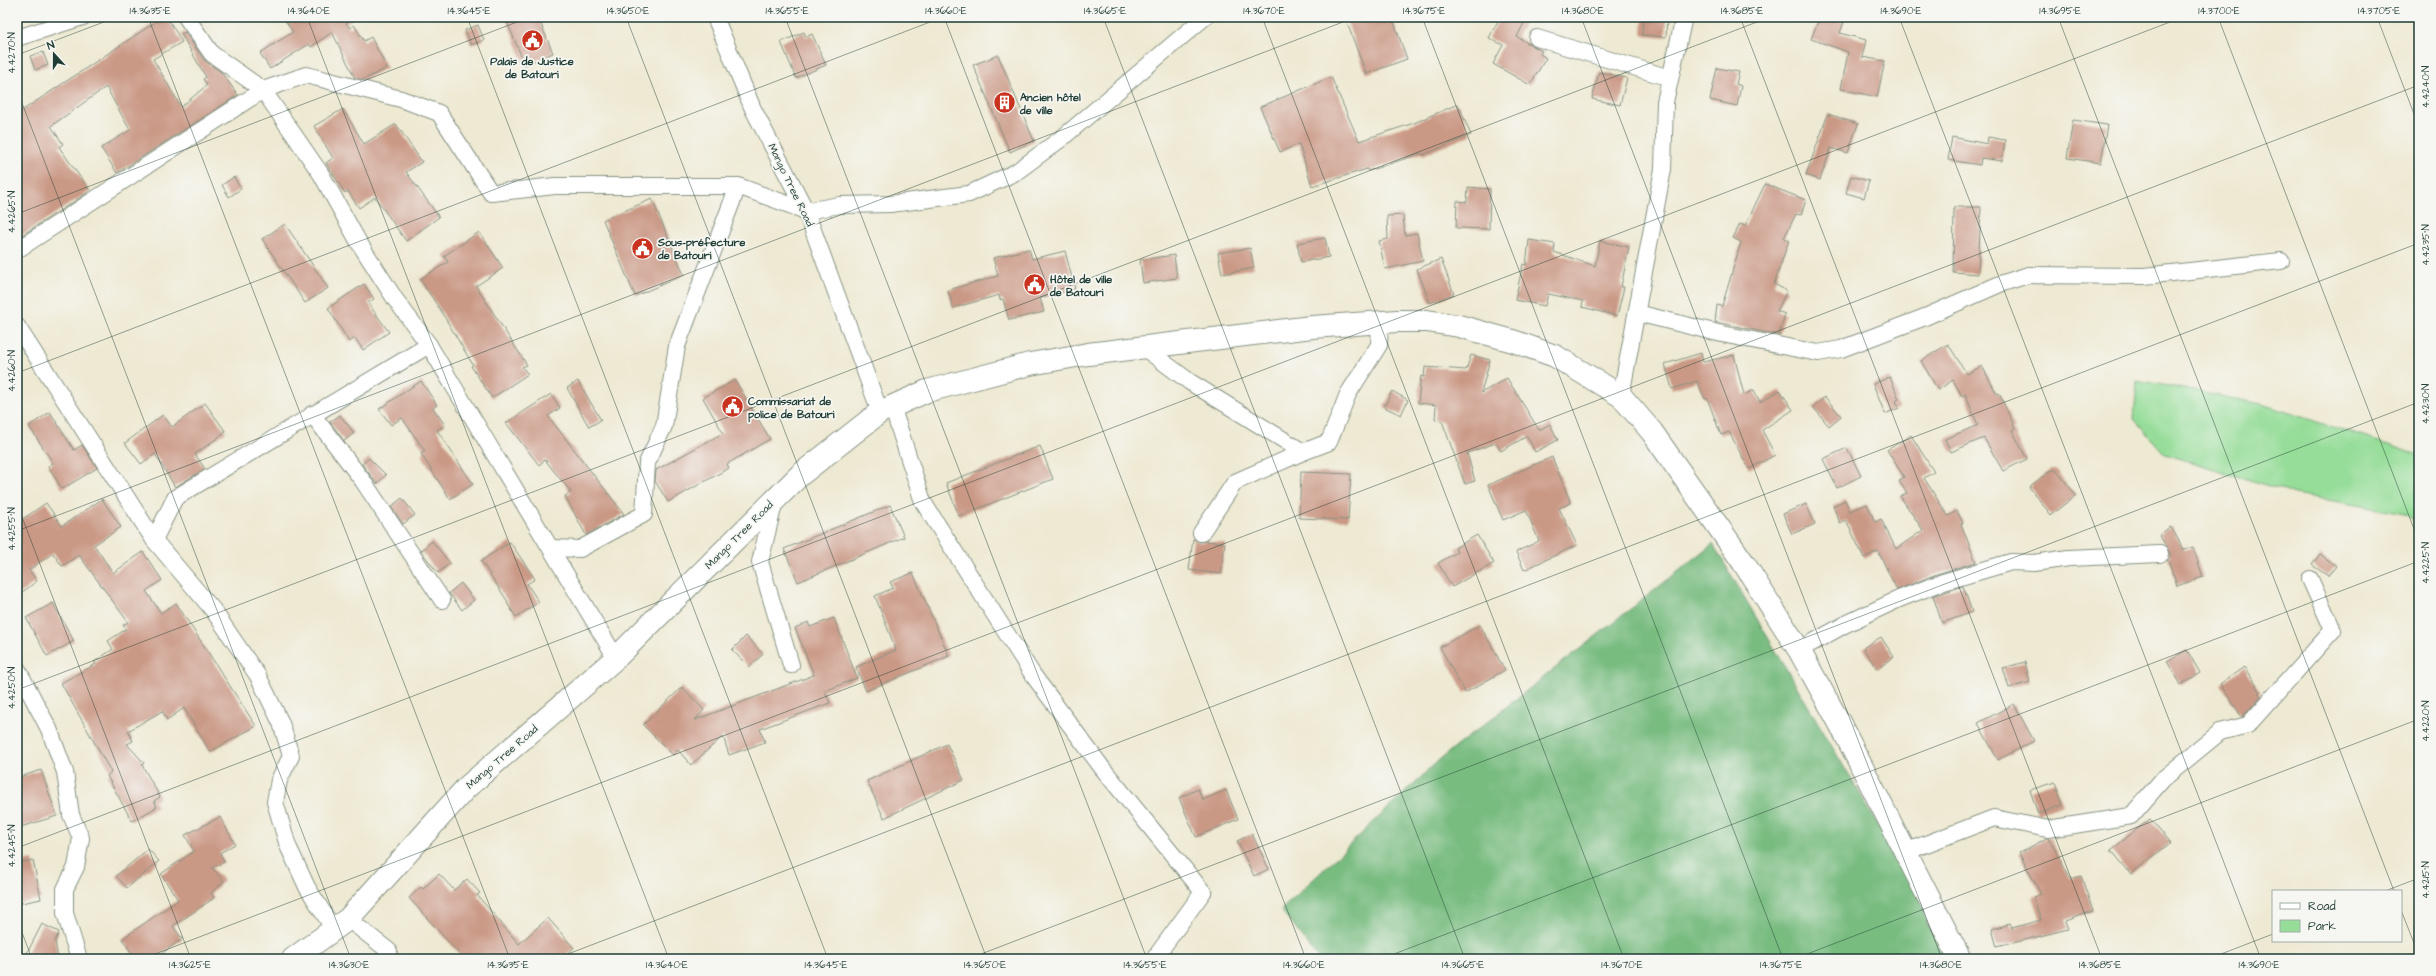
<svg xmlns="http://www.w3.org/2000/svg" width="2436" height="976" viewBox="0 0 2436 976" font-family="'Architects Daughter',sans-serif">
<rect width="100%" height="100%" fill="#f6f6f2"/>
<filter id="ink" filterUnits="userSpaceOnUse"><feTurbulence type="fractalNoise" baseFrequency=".025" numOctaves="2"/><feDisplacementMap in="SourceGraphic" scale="8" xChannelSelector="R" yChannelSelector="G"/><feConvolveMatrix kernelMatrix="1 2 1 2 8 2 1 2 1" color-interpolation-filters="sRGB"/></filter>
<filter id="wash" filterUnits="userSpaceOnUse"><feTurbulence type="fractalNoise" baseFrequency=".012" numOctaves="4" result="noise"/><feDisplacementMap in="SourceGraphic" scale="16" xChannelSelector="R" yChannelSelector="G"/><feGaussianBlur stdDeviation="0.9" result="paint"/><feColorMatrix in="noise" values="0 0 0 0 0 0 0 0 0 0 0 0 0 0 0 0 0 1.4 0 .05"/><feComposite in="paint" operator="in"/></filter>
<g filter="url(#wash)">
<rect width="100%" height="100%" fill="#eee9d2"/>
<path fill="#95dd98" stroke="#5a8d66" d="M2137 380 2262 404 2419 455V524L2405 514 2295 494 2165 454 2134 419Z"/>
<path fill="#78bc80" stroke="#4c7c5a" d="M1713 544 1957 959H1319L1281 910 1440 759Z"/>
<g id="blocks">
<g fill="#ca9986">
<path d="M163 17H167L182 42 153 59 181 107 207 85 203 79 206 77 181 34 185 32 204 60 221 72 238 95 117 173 101 148 130 130 106 87 51 126 63 144 59 147 90 191 19 237 17 233V114Z"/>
<path d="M283 17H355L346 23 350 28 354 25 364 41 371 37 387 68 363 80 355 78 332 32 311 47 309 44 270 69 260 53 293 32Z"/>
<path d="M505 17H538L553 53 525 65Z"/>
<path d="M1345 17H1392L1407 59 1366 74Z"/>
<path d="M1500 17H1517L1525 21 1517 37 1542 51 1540 54 1546 58 1530 85 1493 64 1503 45 1489 38Z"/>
<path d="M1643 17H1667L1666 37 1642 35Z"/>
<path d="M1820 17H1830L1844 22 1840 33 1866 40 1862 57 1885 61 1877 97 1841 89 1848 52 1811 39Z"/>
<path d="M478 25 484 40 471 45 465 30Z"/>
<path d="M804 32 806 37 812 34 826 65 796 78 781 42Z"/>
<path d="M43 52 48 65 35 70 30 56Z"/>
<path d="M998 55 1034 141 1010 152 973 65Z"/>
<path d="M1717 68 1739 72 1736 84 1741 86 1737 106 1710 100Z"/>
<path d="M1599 72 1627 78 1620 105 1592 99Z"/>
<path d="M1331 77 1359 141 1414 123 1458 104 1471 135 1423 155 1422 153 1368 171 1367 169 1312 186 1299 144 1280 152 1260 107Z"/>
<path d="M343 109 364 144 396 124 422 162 406 172 439 217 406 241 375 197 359 208 348 191 345 193 326 163 333 158 314 126Z"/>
<path d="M1828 114 1858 124 1848 153 1831 148 1820 180 1806 175Z"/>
<path d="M2073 120 2107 125 2101 163 2067 158Z"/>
<path d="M1952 137 1987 144 1988 137 2005 140 2002 161 1981 158 1980 165 1948 160Z"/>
<path d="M1851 176 1869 181 1864 198 1846 193Z"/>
<path d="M234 177 241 189 229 197 222 185Z"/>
<path d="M1765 184 1806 200 1801 215 1796 214 1784 238 1789 240 1774 284 1787 291 1777 311 1785 314 1779 335 1715 322 1717 305 1722 306 1741 242 1733 238 1740 224 1745 226Z"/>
<path d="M1468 187 1490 189 1489 229 1456 228 1457 201 1467 202Z"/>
<path d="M652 199 684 275 635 296 603 220Z"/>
<path d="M1954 207H1981L1978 274 1953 272Z"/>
<path d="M1403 215 1405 235 1417 233 1423 261 1385 269 1379 241 1388 239 1387 216Z"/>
<path d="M285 224 328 288 305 303 262 239Z"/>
<path d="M479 232 503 268 476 286 527 365 522 367 528 374 492 398 471 366 473 365 441 311 420 279 448 262 444 256Z"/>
<path d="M1325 238 1329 257 1301 262 1297 243Z"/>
<path d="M1529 240 1555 244 1554 252 1595 266 1600 241 1629 247 1621 287H1624L1617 316 1582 307 1583 301 1548 294 1545 306 1515 300 1523 264 1526 265Z"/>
<path d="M1250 248 1254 268 1222 274 1218 253Z"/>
<path d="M1029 249 1032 259 1065 251 1075 289 1040 298 1044 312 1009 320 1003 299 1000 300 999 295 953 308 948 290 998 276 993 258Z"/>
<path d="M1174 255 1177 278 1143 283 1140 260Z"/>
<path d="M1441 259 1454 294 1430 303 1417 269Z"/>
<path d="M364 284 374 299 368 303 389 332 363 350 355 338 349 342 328 308Z"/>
<path d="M1948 344 1967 374 1982 366 1997 394 1999 393 2015 428 2012 430 2027 459 2003 471 1984 438 1951 452 1945 439 1978 425 1965 394 1962 396 1953 380 1938 390 1921 361Z"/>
<path d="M1701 353 1703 362 1734 355 1744 395 1754 390 1760 402 1780 390 1793 410 1762 430 1775 455 1749 469 1729 432 1721 435 1707 398 1705 399 1697 381 1672 389 1665 364Z"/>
<path d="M1471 355 1490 360 1481 393 1507 378 1539 430 1550 424 1558 440 1535 452 1527 436 1501 451 1496 443 1467 453 1475 481 1465 484 1442 421 1435 420 1436 405 1418 403 1421 376 1424 377 1425 367 1466 370Z"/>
<path d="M1890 377 1899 399 1896 401 1899 408 1885 414 1873 384Z"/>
<path d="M735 380 770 439 727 464 729 468 668 502 655 481 656 470 723 433 703 398Z"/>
<path d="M421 381 437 405 433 408 445 425 437 430 473 484 450 499 421 454 425 451 402 418 391 425 379 409Z"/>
<path d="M578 381 601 420 589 427 567 388Z"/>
<path d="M1392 391 1408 400 1401 415 1384 407Z"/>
<path d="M551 394 560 408 548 416 624 514 586 535 565 496 571 492 545 460 539 465 506 423Z"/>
<path d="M1825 397 1841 416 1829 426 1813 407Z"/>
<path d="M205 403 226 432 195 454 205 469 175 487 155 454 141 464 125 443 163 415 172 427Z"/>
<path d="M50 412 74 450 82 445 97 468 62 489 48 466 53 463 29 426Z"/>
<path d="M340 415 354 433 344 441 330 422Z"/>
<path d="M1911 435 1934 472 1924 478 1948 516 1957 511 1963 523 1961 524 1976 562 1937 574 1897 590 1878 551 1864 558 1846 520 1840 523 1833 506 1845 500 1850 511 1867 504 1875 522 1881 519 1896 549 1923 530 1900 496 1907 493 1899 481 1904 477 1887 450Z"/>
<path d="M1040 446 1053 479 959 516 946 483Z"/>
<path d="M1847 448 1861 476 1837 488 1823 459Z"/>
<path d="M1552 457 1571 503 1559 508 1577 545 1524 570 1516 552 1539 541 1526 510 1503 520 1488 485Z"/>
<path d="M369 458 386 475 377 484 362 464Z"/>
<path d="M2051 470H2056L2076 495 2051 515 2029 487Z"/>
<path d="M1301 472 1351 474 1348 520 1299 518Z"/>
<path d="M402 498 415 515 403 524 391 507Z"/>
<path d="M102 499 121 527 94 545 113 573 143 552 162 580 146 591 161 613 176 603 256 726 210 752 184 708 167 720 162 711 128 731 133 741 127 744 144 763 142 765 160 797 154 801 157 807 132 821 107 776 111 772 61 683 96 664 94 662 113 649 108 641 126 629 123 625 128 622 79 555 62 566 53 553 29 570 37 581 17 596V523L46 503 62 526Z"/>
<path d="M1806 504 1815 524 1792 534 1783 514Z"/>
<path d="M890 505 904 537 798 582 784 549Z"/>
<path d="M2171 527 2184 550 2193 547 2203 577 2177 586 2168 559 2171 555 2159 534Z"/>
<path d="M1477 535 1494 563 1452 587 1438 563 1457 552 1455 548Z"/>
<path d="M1193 539 1200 542 1206 541 1225 543 1221 574 1189 570Z"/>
<path d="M432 541 450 563 438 573 421 551Z"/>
<path d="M510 542 535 579 527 584 539 602 516 617 507 603 508 602 481 561Z"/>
<path d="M2320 554 2336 566 2328 576 2312 565Z"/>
<path d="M913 573 949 656 866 691 856 667 896 650 875 596 893 588 890 582Z"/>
<path d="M461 583 474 600 462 610 449 593Z"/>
<path d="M1963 586 1972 612 1942 623 1933 596Z"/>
<path d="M53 603 74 641 47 656 26 618Z"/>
<path d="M834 618 857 678 825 691 830 703 760 729 765 742 729 755 723 736 691 765 678 750 673 755 643 725 682 687 704 710 695 720 814 675 795 628 808 622 810 627Z"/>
<path d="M1480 625 1505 670 1465 693 1440 647Z"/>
<path d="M746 636 763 654 749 667 732 650Z"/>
<path d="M1881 637 1894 657 1877 669 1863 648Z"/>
<path d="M2187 650 2200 673 2180 685 2167 661Z"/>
<path d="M2025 662 2030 682 2009 688 2003 668Z"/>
<path d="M2244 667 2261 692 2259 693 2261 696 2242 717 2220 684Z"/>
<path d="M2014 704 2034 741 1998 760 1978 723Z"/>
<path d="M947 744 964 780 884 818 867 781Z"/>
<path d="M41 770 57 816 17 828V778Z"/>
<path d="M2055 782 2063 805 2038 814 2030 790Z"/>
<path d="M1198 789 1203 800 1226 790 1238 819 1196 837 1179 798Z"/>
<path d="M220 817 235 844 220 853 224 862 212 868 224 881 211 893 214 898 173 926 182 939 154 959H136L122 939 178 900 161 874 194 851 185 835Z"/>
<path d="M2150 819 2170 843 2131 874 2111 850Z"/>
<path d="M1252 834 1269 869 1254 876 1237 841Z"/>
<path d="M2047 838H2049L2071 879 2081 876 2093 911 2065 921 2068 929 1997 947 1992 929 2010 924 2012 928 2041 920 2033 897 2041 894 2019 853Z"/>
<path d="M148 849 159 861 127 888 116 876Z"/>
<path d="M33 860 41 899 17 904V863Z"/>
<path d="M439 874 454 890 467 879 480 893 477 895 519 944 548 918 574 948 561 959H464L409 898 421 887 423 889Z"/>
<path d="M42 924 59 932 55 941 58 959H24Z"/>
</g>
</g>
</g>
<g filter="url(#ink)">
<use href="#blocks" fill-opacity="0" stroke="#869383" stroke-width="1"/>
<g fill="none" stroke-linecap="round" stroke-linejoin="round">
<defs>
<g id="street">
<path d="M715 17 753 109 806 211 880 412"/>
<path d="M17 38 83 17"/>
<path d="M1537 38 1670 78"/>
<path d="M17 250 263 90 212 54 186 17"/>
<path d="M1637 313 1722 334 1818 353 1841 349 1925 317 2000 284 2028 275 2144 276 2281 261"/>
<path d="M17 326 154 540 213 610 258 676 281 723 291 756 279 780 275 802 288 846 307 887 333 928"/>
<path d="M1143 347 1190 382 1303 452 1329 442 1348 394 1379 345 1380 322"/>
<path d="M1621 396 1663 169 1665 102 1684 17"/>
<path d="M892 406 923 502 1033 675 1103 769 1203 892 1154 959"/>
<path d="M312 414 363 481 442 600"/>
<path d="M775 500 760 562 791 665"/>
<path d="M1201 533 1235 482 1303 452"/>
<path d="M154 540 175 498 429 345"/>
<path d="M552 548 580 549 644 514 647 463 664 426 677 346 738 186"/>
<path d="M1799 650 1846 624 1899 599 1940 583 2011 562 2034 563 2069 558 2160 554"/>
<path d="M616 658 429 345 395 299 358 241 321 174 263 90 306 75 401 99 439 113 491 193 555 186H738L806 211 840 205 890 204 969 194 1016 172 1062 138 1205 17"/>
<path d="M17 668 49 729 65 772 71 815 81 838 76 867 65 889V913L79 959"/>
<path d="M1905 852 1994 818 2048 829 2131 816 2163 779 2220 732 2248 725 2333 630 2310 579"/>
<path d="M348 919 389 951"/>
</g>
<path id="secondary" d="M293 959 348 919 466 788 616 658 800 475 880 412 927 391 1030 364 1088 354 1312 327 1397 321H1427L1459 326 1513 341 1555 356 1621 396 1652 432 1743 562 1799 650 1839 722 1960 959"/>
</defs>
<use href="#street" stroke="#869383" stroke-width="18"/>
<use href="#secondary" stroke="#869383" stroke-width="24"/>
<use href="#street" stroke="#fff" stroke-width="16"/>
<use href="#secondary" stroke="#fff" stroke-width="22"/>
</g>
</g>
<path fill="none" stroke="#1f3d34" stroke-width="1" stroke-opacity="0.45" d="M148 17 510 959M307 17 669 959M467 17 828 959M626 17 987 959M785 17 1147 959M944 17 1306 959M1103 17 1465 959M1262 17 1624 959M1422 17 1783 959M1581 17 1942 959M1740 17 2102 959M1899 17 2261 959M2058 17 2394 891M2218 17 2419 542M2377 17 2419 127M17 55 117 17M17 90 351 959M17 214 530 17M17 373 943 17M17 504 191 959M17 531 1356 17M17 690 1770 17M17 848 2183 17M2385 891 2419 878M2401 910 2419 956M17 919 32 959M142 959 2419 85M555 959 2419 243M968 959 2419 402M1381 959 2419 561M1794 959 2419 719M2208 959 2273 934"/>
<defs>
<symbol id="civic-disc" viewBox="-11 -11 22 22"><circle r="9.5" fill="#c8321e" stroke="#f6f6f2"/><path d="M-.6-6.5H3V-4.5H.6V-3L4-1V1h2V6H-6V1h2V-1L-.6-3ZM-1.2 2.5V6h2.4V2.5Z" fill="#fff"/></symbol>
<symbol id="building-disc" viewBox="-11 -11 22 22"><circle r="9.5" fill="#c8321e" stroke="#f6f6f2"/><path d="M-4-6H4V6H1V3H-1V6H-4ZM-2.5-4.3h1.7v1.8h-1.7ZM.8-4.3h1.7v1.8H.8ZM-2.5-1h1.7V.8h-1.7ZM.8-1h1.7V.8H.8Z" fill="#fff"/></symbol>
</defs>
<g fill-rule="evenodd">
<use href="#civic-disc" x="520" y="28" width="25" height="25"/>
<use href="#building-disc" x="992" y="90" width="25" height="25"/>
<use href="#civic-disc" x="630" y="236" width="25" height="25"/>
<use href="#civic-disc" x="1022" y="272" width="25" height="25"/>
<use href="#civic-disc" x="720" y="394" width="25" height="25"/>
</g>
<g text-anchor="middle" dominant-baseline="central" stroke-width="3.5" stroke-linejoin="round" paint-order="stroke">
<g font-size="11" font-weight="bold" fill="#1f3d34" stroke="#f6f6f2" text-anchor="start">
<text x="532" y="61" text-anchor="middle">Palais de Justice<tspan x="532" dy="13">de Batouri</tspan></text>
<text x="1020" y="97">Ancien hôtel<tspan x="1020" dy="13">de ville</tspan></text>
<text x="658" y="242">Sous-préfecture<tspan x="658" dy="13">de Batouri</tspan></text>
<text x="1050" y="279">Hôtel de ville<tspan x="1050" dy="13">de Batouri</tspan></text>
<text x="748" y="401">Commissariat de<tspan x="748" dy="13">police de Batouri</tspan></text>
</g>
<g font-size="11" fill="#1f3d34" stroke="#f6f6f2">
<text transform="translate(791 185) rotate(64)">Mango Tree Road</text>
<text transform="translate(739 535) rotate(-45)">Mango Tree Road</text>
<text transform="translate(502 757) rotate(-41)">Mango Tree Road</text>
</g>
</g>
<rect width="2436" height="976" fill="none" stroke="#f6f6f2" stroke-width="44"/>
<rect x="2272" y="890" width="130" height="52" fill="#f6f6f2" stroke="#a0aca6"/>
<rect x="2280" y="903" width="20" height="6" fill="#ffffff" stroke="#a0aca6"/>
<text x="2308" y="910" font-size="12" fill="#1f3d34">Road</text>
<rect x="2280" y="920" width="20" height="12" fill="#95dd98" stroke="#a0aca6"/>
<text x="2308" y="930" font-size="12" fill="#1f3d34">Park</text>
<g transform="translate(54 54) rotate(339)" stroke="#f6f6f2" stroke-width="3" paint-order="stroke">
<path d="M0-3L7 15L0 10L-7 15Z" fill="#1f3d34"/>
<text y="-6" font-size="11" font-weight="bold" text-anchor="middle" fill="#1f3d34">N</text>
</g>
<rect x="22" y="22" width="2392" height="932" fill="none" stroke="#1f3d34" stroke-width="1.5"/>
<g font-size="10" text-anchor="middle" fill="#1f3d34">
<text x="150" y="14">14.3635°E</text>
<text x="309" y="14">14.3640°E</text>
<text x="469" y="14">14.3645°E</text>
<text x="628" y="14">14.3650°E</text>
<text x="787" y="14">14.3655°E</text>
<text x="946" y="14">14.3660°E</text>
<text x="1105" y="14">14.3665°E</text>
<text x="1264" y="14">14.3670°E</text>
<text x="1424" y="14">14.3675°E</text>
<text x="1583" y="14">14.3680°E</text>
<text x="1742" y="14">14.3685°E</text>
<text x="1901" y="14">14.3690°E</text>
<text x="2060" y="14">14.3695°E</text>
<text x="2219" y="14">14.3700°E</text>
<text x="2379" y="14">14.3705°E</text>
<text transform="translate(11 53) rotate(-90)" y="4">4.4270°N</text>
<text transform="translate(2425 87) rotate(-90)" y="4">4.4240°N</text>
<text transform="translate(11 212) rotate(-90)" y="4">4.4265°N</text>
<text transform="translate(2425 245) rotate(-90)" y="4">4.4235°N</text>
<text transform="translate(11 371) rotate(-90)" y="4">4.4260°N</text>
<text transform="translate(2425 404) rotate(-90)" y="4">4.4230°N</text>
<text transform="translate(11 529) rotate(-90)" y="4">4.4255°N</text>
<text transform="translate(2425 563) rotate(-90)" y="4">4.4225°N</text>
<text transform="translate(11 688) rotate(-90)" y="4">4.4250°N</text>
<text transform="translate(2425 721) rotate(-90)" y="4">4.4220°N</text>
<text transform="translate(11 846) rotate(-90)" y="4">4.4245°N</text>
<text transform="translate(2425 880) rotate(-90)" y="4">4.4215°N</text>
<text x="190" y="968">14.3625°E</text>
<text x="349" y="968">14.3630°E</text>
<text x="508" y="968">14.3635°E</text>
<text x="667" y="968">14.3640°E</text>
<text x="826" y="968">14.3645°E</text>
<text x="985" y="968">14.3650°E</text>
<text x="1145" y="968">14.3655°E</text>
<text x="1304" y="968">14.3660°E</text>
<text x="1463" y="968">14.3665°E</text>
<text x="1622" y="968">14.3670°E</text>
<text x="1781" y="968">14.3675°E</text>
<text x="1941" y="968">14.3680°E</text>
<text x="2100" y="968">14.3685°E</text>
<text x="2259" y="968">14.3690°E</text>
</g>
</svg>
